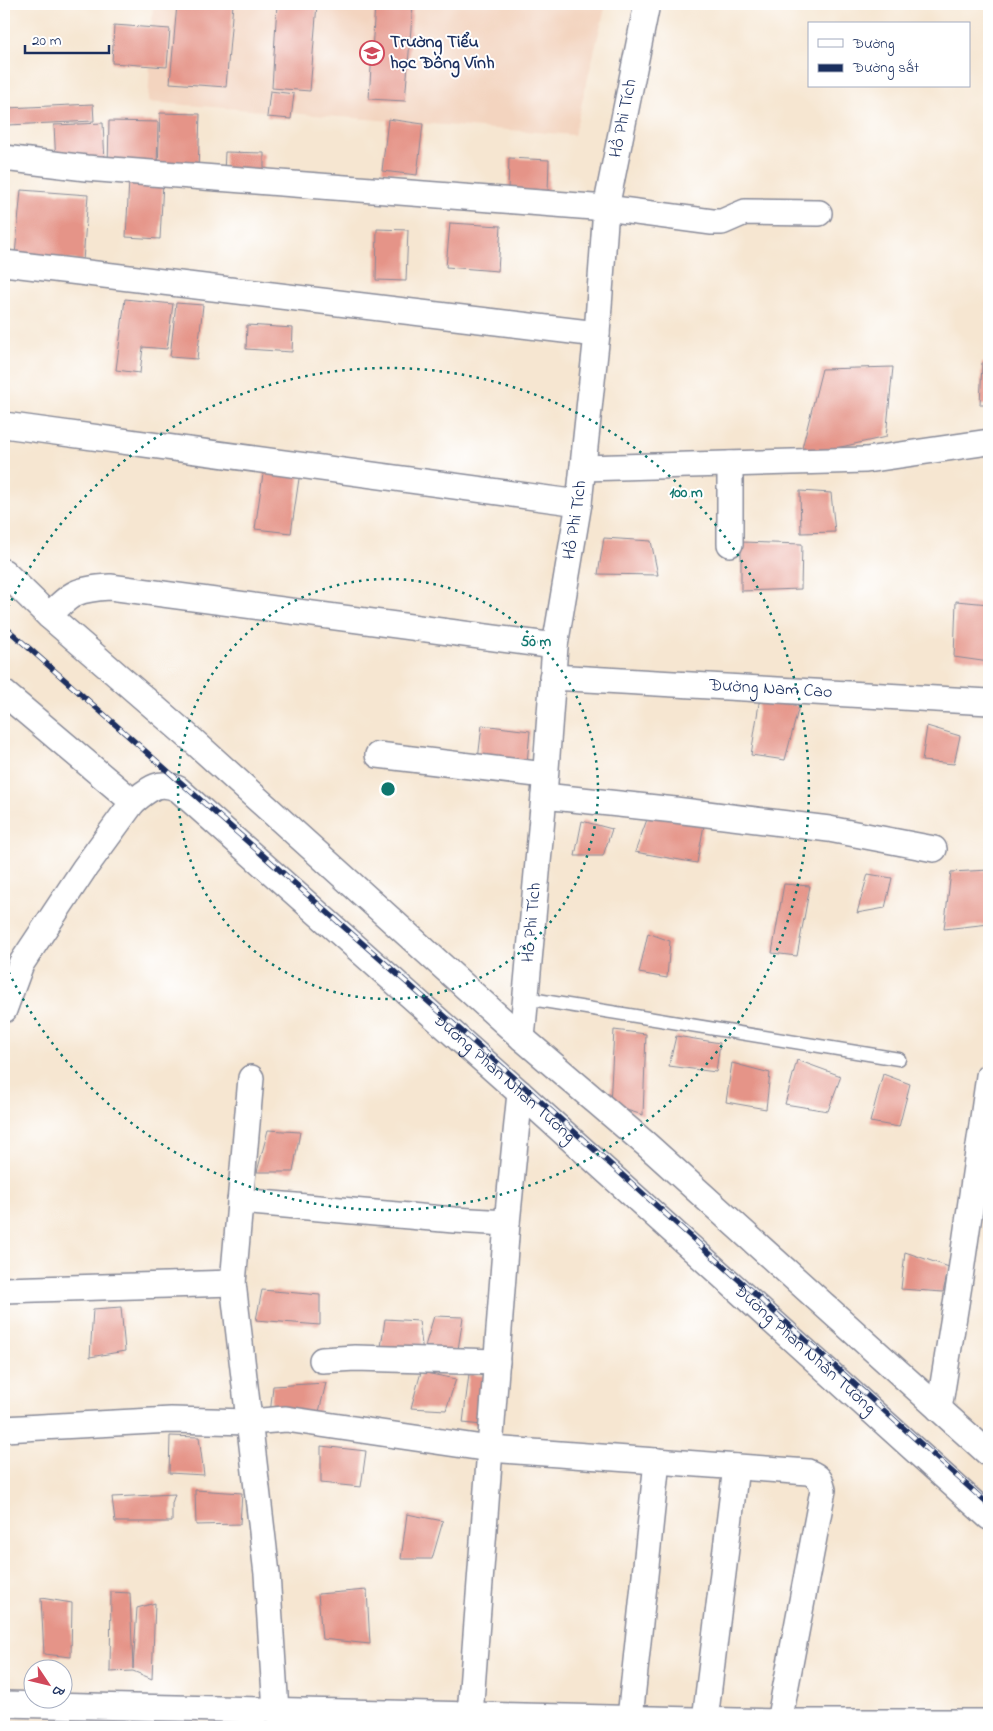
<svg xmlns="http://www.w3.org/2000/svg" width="993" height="1731" viewBox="0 0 993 1731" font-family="'Indie Flower',sans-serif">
<rect width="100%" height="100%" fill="#fff"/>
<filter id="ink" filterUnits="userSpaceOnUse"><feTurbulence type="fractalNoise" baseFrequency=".02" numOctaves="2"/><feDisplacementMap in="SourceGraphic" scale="10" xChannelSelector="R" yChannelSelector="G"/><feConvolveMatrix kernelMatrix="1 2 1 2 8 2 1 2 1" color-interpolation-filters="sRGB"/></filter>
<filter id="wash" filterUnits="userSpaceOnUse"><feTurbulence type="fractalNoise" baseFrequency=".0096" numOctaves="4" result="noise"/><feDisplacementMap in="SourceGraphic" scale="20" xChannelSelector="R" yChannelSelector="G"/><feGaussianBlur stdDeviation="1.12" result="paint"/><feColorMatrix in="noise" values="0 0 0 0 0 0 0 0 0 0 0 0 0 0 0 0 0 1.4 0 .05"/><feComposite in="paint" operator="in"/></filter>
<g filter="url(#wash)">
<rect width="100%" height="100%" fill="#f6e6d1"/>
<path fill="#f3d4bf" d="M153 4H606L574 135 148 102Z"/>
<g id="blocks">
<g fill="#e59488">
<path d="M177 4H233L226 87 170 83Z"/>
<path d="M277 4H317L310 91 272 88Z"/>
<path d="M375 4H413L405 101 369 99Z"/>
<path d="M114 25 170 29 167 67 112 63Z"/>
<path d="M270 91 294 94 291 119 267 117Z"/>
<path d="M93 104 94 121 8 125 7 108Z"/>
<path d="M160 113 200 114 198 171 158 169Z"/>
<path d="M388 119 423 124 417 175 382 171Z"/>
<path d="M109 121 158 122 157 169 108 168Z"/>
<path d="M103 123 105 162 56 164 54 125Z"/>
<path d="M225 152 264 153V175L224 174Z"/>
<path d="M509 158 549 160 548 192 508 191Z"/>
<path d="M129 180 163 182 160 239 126 237Z"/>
<path d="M21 190 88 195 83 261 15 255Z"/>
<path d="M450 223 501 226 498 271 446 267Z"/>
<path d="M377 229 408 230 406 281 376 280Z"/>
<path d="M125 299 173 304 167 349 143 347 140 373 116 370Z"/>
<path d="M176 303 203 305 197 359 170 357Z"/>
<path d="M247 325 293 328 292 352 246 349Z"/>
<path d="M982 363 989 364V405H980Z"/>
<path d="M893 367 886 437 800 456 822 369Z"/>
<path d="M264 467 300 472 291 533 255 529Z"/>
<path d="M800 491 831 493 835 532 801 533Z"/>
<path d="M604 538 651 541 658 575 598 574Z"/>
<path d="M741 542 802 544 801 589 741 591Z"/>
<path d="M956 601 989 604V662L954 657Z"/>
<path d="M760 697 799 706 785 760 751 755Z"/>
<path d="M482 725 530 731 527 763 478 760Z"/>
<path d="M927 726 960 736 954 764 922 761Z"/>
<path d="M649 814 704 825 697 863 635 852Z"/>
<path d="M582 821 612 829 603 856H575Z"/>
<path d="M989 870V924L944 929 951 872Z"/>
<path d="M868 874 892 878 885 908 857 913Z"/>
<path d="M784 884 810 886 797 956 772 953Z"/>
<path d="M648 933 670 941 667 978 639 973Z"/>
<path d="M614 1030 646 1034 643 1115 610 1105Z"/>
<path d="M676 1036 720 1043 716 1072 669 1066Z"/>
<path d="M797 1060 841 1076 828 1111 785 1104Z"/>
<path d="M732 1063 770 1073 766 1109 726 1102Z"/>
<path d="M883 1074 910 1084 899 1127 870 1122Z"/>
<path d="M268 1130 300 1132 293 1172H257Z"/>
<path d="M905 1252 949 1267 943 1292 901 1289Z"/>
<path d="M262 1290 320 1295V1325L256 1320Z"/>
<path d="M121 1307 125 1351 90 1357 93 1309Z"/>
<path d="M434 1316 463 1317 458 1350 423 1353Z"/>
<path d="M385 1319 419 1321 423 1353 380 1354Z"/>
<path d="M421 1372 456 1379 446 1410 411 1408Z"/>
<path d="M469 1374 485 1376 482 1425 463 1423Z"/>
<path d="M326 1383 318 1416 270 1415 273 1386Z"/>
<path d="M170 1436 199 1437 204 1475 169 1473Z"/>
<path d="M321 1446 366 1451 361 1487 321 1483Z"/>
<path d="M195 1490 242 1493 240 1524 196 1525Z"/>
<path d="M175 1494 172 1503V1522H115L112 1497Z"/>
<path d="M407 1514 443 1521 432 1559H401Z"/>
<path d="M367 1590 370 1644 322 1639 318 1594Z"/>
<path d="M111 1592 130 1593 133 1669 137 1608 155 1603 152 1679 133 1671 110 1672Z"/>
<path d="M41 1598 72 1603 71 1657 44 1654Z"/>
</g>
</g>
</g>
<g filter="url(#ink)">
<use href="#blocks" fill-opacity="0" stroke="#888a98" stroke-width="1"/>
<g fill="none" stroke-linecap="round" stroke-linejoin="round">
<defs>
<path id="service" d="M525 998 899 1059"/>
<g id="minor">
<path d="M4 158 86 168 606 208 712 222H722L745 212 819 213"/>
<path d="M4 263 597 334"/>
<path d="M4 425 579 503"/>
<path d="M583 468 866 460 989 442"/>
<path d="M730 544V464"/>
<path d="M4 572 49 616 190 738 522 1038 647 1145 989 1454"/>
<path d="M49 616C71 592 78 589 110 587L555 646"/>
<path id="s1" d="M552 677 989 702"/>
<path id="s2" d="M4 693 133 802C148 790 158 779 178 789L520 1093 989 1517"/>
<path d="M378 755 545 775"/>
<path d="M544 796 675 810 829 829 934 849"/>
<path d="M4 1010 21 964 84 869 133 802"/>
<path id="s3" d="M522 1038 544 796 555 646 579 503 597 334 606 208 647 4"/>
<path d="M251 1078 233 1283 267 1574 276 1710"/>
<path d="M240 1201 454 1220 507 1223"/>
<path d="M4 1290 233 1283"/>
<path d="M322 1360 355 1358 497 1362"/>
<path d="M939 1409 959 1285 989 1076"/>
<path d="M4 1429 171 1420 249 1422 286 1419 490 1449 808 1472C818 1476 821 1479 823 1490L779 1722"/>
<path d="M4 1704 779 1722H989"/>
<path d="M470 1715 507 1223 520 1093"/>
<path d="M630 1718 657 1461"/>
<path d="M705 1720 736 1467"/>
</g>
</defs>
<use href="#service" stroke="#888a98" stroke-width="15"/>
<use href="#minor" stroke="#888a98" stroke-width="28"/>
<use href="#service" stroke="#fff" stroke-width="12"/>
<use href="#minor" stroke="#fff" stroke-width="25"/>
<defs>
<path id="rail" d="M4 626 518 1081 989 1505"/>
</defs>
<use href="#rail" stroke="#1b2f5e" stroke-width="5.5"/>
<use href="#rail" stroke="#fff" stroke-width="4" stroke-dasharray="11" stroke-linecap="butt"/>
</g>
</g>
<g fill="none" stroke="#0f766e" stroke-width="2.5" stroke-dasharray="2.5 5">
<circle cx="388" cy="789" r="210"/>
<path d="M5 614A421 421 0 1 1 5 964"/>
</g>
<defs>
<symbol id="school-ring" viewBox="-11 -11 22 22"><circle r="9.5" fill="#fff" stroke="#d1495b" stroke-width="1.5"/><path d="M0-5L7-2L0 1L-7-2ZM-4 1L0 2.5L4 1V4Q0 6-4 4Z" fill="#d1495b"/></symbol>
</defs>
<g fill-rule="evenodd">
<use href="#school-ring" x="358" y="39" width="28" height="28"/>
</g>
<g text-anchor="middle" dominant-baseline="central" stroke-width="4" stroke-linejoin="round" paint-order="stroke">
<g font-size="18" font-weight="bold" fill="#1b2f5e" stroke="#fff" text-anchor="start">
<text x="390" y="43">Trường Tiểu<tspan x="390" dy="21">học Đông Vĩnh</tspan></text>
</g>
<g font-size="18" fill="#1b2f5e" stroke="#fff">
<text stroke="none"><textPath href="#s3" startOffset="926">Hồ Phi Tích</textPath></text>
<text stroke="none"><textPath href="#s3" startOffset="521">Hồ Phi Tích</textPath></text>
<text stroke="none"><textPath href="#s1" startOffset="219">Đường Nam Cao</textPath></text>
<text stroke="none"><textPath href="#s3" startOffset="116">Hồ Phi Tích</textPath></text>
<text stroke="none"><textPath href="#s2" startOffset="655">Đường Phan Nhân Tường</textPath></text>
<text stroke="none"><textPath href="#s2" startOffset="1060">Đường Phan Nhân Tường</textPath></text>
</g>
</g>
<circle cx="388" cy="789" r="8" fill="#0f766e" stroke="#fff" stroke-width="2.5"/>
<g font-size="15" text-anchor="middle" font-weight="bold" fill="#0f766e" stroke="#fff" stroke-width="4" stroke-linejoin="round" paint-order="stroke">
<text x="686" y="497">100 m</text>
<text x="536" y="646">50 m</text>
</g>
<rect width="993" height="1731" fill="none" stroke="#fff" stroke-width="20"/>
<rect x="808" y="22" width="162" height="65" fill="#ffffff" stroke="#a4acbf"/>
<rect x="818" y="39" width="25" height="8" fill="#ffffff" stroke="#a4acbf"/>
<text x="853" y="48" font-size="15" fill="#1b2f5e">Đường</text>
<rect x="818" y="64" width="25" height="8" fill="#1b2f5e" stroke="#a4acbf"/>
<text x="853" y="72" font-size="15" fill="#1b2f5e">Đường sắt</text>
<g transform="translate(48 1684) rotate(125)"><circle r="24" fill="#ffffff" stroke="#a4acbf"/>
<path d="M0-4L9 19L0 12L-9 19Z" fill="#d1495b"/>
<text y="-8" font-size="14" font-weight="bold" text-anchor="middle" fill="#1b2f5e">B</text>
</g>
<path d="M25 45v8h84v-8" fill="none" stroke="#1b2f5e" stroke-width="2.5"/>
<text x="32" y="45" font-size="15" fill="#1b2f5e" stroke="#ffffff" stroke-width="4" paint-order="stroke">20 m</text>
</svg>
